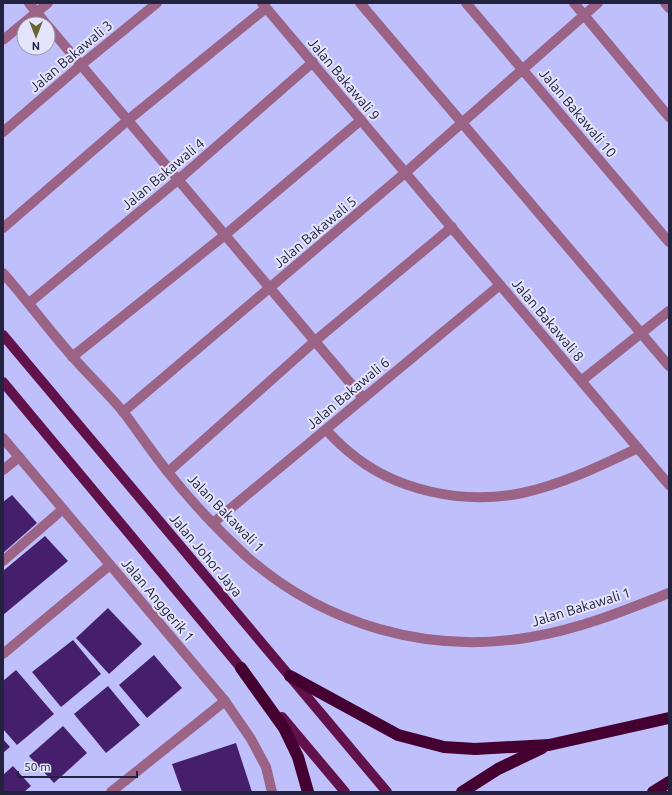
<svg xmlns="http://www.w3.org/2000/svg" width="672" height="795" viewBox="0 0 672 795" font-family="Ubuntu,sans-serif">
<rect width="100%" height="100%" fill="#bfc0fb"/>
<g fill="#451f6b">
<path d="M12 495 37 523 3 553V502Z"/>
<path d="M45 536 68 561 3 615V571Z"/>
<path d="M108 608 142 644 109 674 76 638Z"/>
<path d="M73 640 101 674 61 707 32 672Z"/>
<path d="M154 655 182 688 147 718 119 685Z"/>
<path d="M16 670 54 714 17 745 3 729V681Z"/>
<path d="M108 686 140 725 106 753 74 714Z"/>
<path d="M63 726 87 753 54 783 29 756Z"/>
<path d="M3 739 10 747 3 753Z"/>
<path d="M236 743 252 792H182L172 764Z"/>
<path d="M13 766 31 786 24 792H3V775Z"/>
</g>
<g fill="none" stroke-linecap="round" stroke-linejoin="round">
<g stroke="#9b6385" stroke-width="10">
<path d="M29 3 46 24"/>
<path d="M262 3 669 485"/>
<path d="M360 3 669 366"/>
<path d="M466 3 669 242"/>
<path d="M574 3 669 117"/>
<path d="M665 3 669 8"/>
<path d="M48 26 363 398"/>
<path d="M3 40 48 3"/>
<path d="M3 132 81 65 157 3"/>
<path d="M3 228 128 120 266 8"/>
<path d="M3 273C27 300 48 329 72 356 89 376 109 394 125 414 139 433 152 452 167 471 190 500 219 531 246 556 324 625 429 655 531 637 579 629 624 611 669 593"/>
<path d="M29 303 178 180 313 62"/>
<path d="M72 357 225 235 361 120"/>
<path d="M581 381 669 311"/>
<path d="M123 412 405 173 598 3"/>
<path d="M326 430C333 437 340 445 348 451 394 491 463 505 522 493 563 484 600 466 638 448"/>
<path d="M3 438 225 701 251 739 266 767 272 792"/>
<path d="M3 470 19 457"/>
<path d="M168 472 315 341 452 227"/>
<path d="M213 523 500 285"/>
<path d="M3 561 63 509"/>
<path d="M3 654 110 565"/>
<path d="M111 792 225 701"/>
</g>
<g stroke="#62124a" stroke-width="10">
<path d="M3 335 387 792"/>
<path d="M3 382 246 674"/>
<path d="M282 717 345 792"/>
</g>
<g stroke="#440031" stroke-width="12">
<path d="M241 668 284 728 298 757 308 792"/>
<path d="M290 676 398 735 444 747 475 749 549 745 669 718"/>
<path d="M462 792 498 769 542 748"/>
<path d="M653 792 669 782"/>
</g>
</g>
<g text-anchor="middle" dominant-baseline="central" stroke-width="4" stroke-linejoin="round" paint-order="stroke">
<g font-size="14" fill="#24233f" stroke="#e4e5fc">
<text transform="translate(71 56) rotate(-40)">Jalan Bakawali 3</text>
<text transform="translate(344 79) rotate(50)">Jalan Bakawali 9</text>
<text transform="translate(578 113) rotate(50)">Jalan Bakawali 10</text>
<text transform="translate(163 174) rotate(-40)">Jalan Bakawali 4</text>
<text transform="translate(315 232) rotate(-40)">Jalan Bakawali 5</text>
<text transform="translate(548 320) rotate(50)">Jalan Bakawali 8</text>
<text transform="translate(348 393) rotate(-40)">Jalan Bakawali 6</text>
<text transform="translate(226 513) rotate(46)">Jalan Bakawali 1</text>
<text transform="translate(206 555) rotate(50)">Jalan Johor Jaya</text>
<text transform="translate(158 600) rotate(50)">Jalan Anggerik 1</text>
<text transform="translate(581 607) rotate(-17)">Jalan Bakawali 1</text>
</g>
</g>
<rect width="672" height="795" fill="none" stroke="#24233f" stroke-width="8"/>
<g transform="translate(36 36) rotate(180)"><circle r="19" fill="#e4e5fc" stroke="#9797b0"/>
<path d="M0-3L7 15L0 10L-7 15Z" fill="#696430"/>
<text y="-6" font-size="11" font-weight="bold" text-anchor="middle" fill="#24233f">N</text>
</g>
<path d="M18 771v6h119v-6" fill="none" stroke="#24233f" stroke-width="2"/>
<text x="24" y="771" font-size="12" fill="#24233f" stroke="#e4e5fc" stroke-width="3" paint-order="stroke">50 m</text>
</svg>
